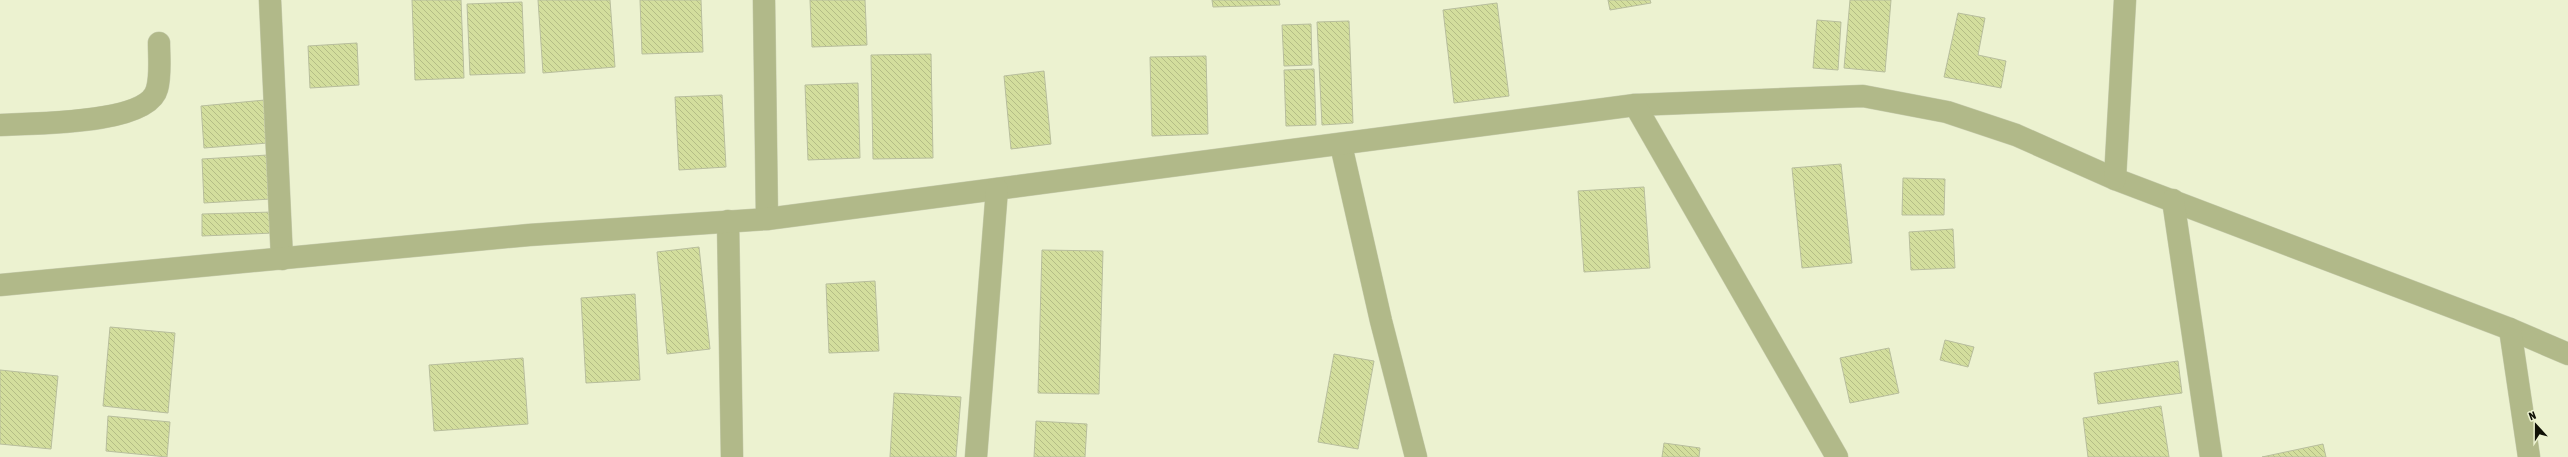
<svg xmlns="http://www.w3.org/2000/svg" width="2568" height="457" viewBox="0 0 2568 457" font-family="'Asap Condensed',sans-serif">
<defs>
<pattern id="building-back-hatch" width="6" height="6" patternUnits="userSpaceOnUse"><rect width="6" height="6" fill="#d3de9d"/><path d="M-1 5l2 2M0 0l6 6M5-1l2 2" fill="none" stroke="#b4bd86"/></pattern>
</defs>
<rect width="100%" height="100%" fill="#ecf2d0"/>
<g fill="url(#building-back-hatch)" stroke="#b8be9d">
<path d="M412 0H461L464 78 415 80Z"/>
<path d="M538 0H610L615 67 543 73Z"/>
<path d="M640 0H701L703 52 642 54Z"/>
<path d="M810 0H865L867 45 812 47Z"/>
<path d="M1212 0H1279L1280 5 1213 7Z"/>
<path d="M1608 0H1650L1651 3 1610 10Z"/>
<path d="M1850 0H1891L1885 72 1844 68Z"/>
<path d="M522 2 525 73 470 75 467 4Z"/>
<path d="M1497 3 1509 96 1454 103 1443 10Z"/>
<path d="M1958 13 1985 18 1978 55 2006 61 2001 88 1944 77Z"/>
<path d="M1817 20 1841 22 1838 70 1813 68Z"/>
<path d="M1349 21 1353 123 1322 125 1317 22Z"/>
<path d="M1311 24 1312 65 1284 66 1282 25Z"/>
<path d="M357 43 359 85 310 88 308 46Z"/>
<path d="M931 54 933 158 873 159 871 55Z"/>
<path d="M1206 56 1208 134 1152 136 1150 57Z"/>
<path d="M1314 69 1316 125 1286 126 1284 70Z"/>
<path d="M1044 71 1051 144 1011 149 1004 76Z"/>
<path d="M858 83 860 158 808 160 805 85Z"/>
<path d="M722 95 726 167 679 170 675 97Z"/>
<path d="M265 100 268 143 204 148 201 106Z"/>
<path d="M268 155 271 199 204 203 202 159Z"/>
<path d="M1841 164 1852 263 1802 268 1792 168Z"/>
<path d="M1903 178 1945 179 1944 215H1902Z"/>
<path d="M1644 187 1650 268 1584 272 1578 191Z"/>
<path d="M273 212 274 233 202 236V214Z"/>
<path d="M1953 229 1955 268 1911 270 1909 232Z"/>
<path d="M699 247 710 349 667 354 657 252Z"/>
<path d="M1042 250 1103 251 1099 394 1038 393Z"/>
<path d="M875 281 879 351 829 353 826 284Z"/>
<path d="M635 294 640 380 586 383 581 298Z"/>
<path d="M110 327 175 333 168 413 103 406Z"/>
<path d="M1945 340 1974 347 1968 367 1940 360Z"/>
<path d="M1889 348 1899 393 1850 403 1840 358Z"/>
<path d="M1334 354 1374 361 1358 449 1318 442Z"/>
<path d="M523 358 528 424 434 431 429 365Z"/>
<path d="M2178 361 2182 393 2098 404 2094 373Z"/>
<path d="M0 370 58 376 51 449 0 444Z"/>
<path d="M894 393 961 397 956 457H890Z"/>
<path d="M2161 406 2169 457H2088L2083 418Z"/>
<path d="M108 416 170 422 167 457 106 451Z"/>
<path d="M1036 421 1087 424 1085 457H1034Z"/>
<path d="M1664 443 1700 448 1699 457H1662Z"/>
<path d="M2323 444 2326 457H2262Z"/>
</g>
<g fill="none" stroke-linecap="round" stroke-linejoin="round">
<defs>
<g id="minor">
<path d="M270 0 282 259"/>
<path d="M764 0 767 219"/>
<path d="M1635 105 1863 96 1947 112 2016 135 2115 179 2510 329 2568 354"/>
<path d="M0 125C31 123 148 125 157 89 161 75 159 57 159 43"/>
<path d="M1341 145 1381 321 1416 457"/>
<path d="M2115 179 2125 0"/>
<path d="M2173 200 2211 457"/>
<path d="M728 221 732 457"/>
<path d="M0 285 529 235 767 219 1635 105 1837 457"/>
<path d="M2510 329 2529 457"/>
<path d="M976 457 997 189"/>
</g>
</defs>
<use href="#minor" stroke="#c9ceb0" stroke-width="23"/>
<use href="#minor" stroke="#b1b989" stroke-width="22"/>
</g>
<g transform="translate(2536 425) rotate(339)" stroke="#ecf2d0" stroke-width="3" paint-order="stroke">
<path d="M0-3L7 15L0 10L-7 15Z" fill="#0f1106"/>
<text y="-6" font-size="11" font-weight="bold" text-anchor="middle" fill="#0f1106">N</text>
</g>
</svg>
